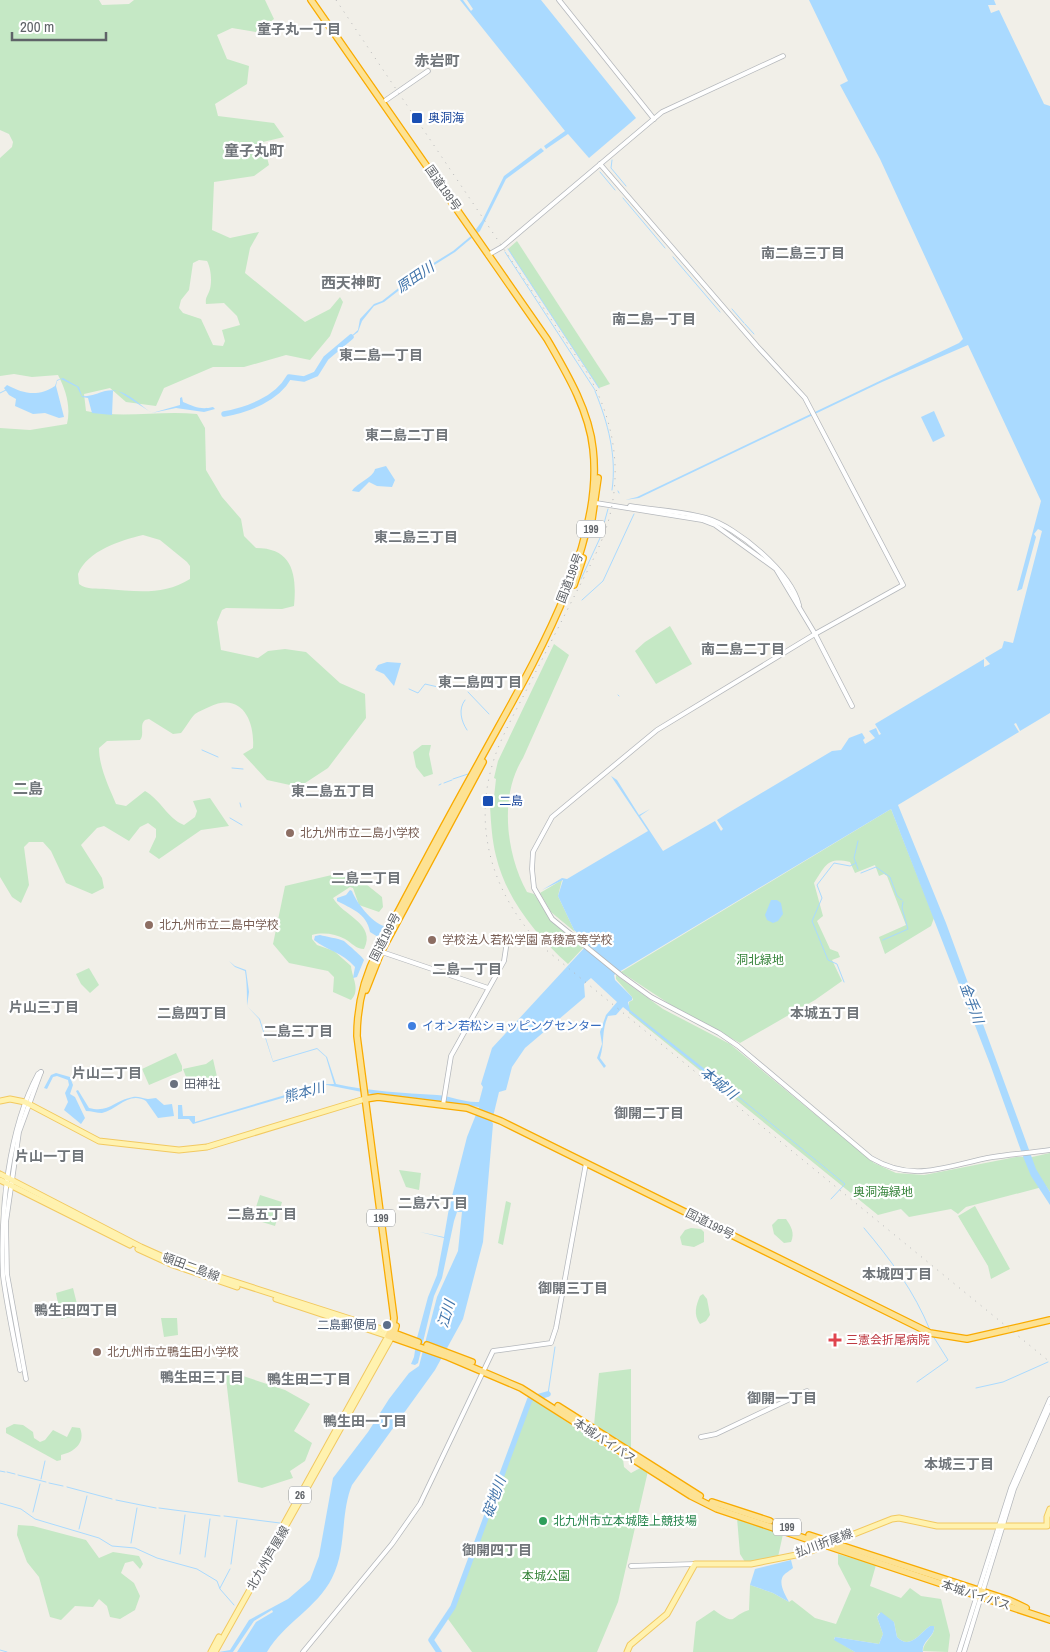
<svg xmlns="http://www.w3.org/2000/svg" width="1050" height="1652" viewBox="0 0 1050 1652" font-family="'Archivo Narrow','Noto Sans JP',sans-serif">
<rect width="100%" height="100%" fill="#f1efe8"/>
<g fill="#c5e8c5" fill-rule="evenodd">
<path d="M0 0H99L102 5 129 4 134 0H265L274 19 256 32 232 28 217 35 227 59 249 66 247 84 215 104 218 116 274 123 284 137 263 142 269 165 254 176 214 182 212 230 230 238 259 232 250 248 245 273 305 322 330 309 340 297 343 302 330 336 310 360 286 355 244 367H213L164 388 156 406 126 402 110 388 84 394 86 411C124 419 160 410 197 414L205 428 206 470 222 497 241 519 244 536 256 548C293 548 297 575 294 606L282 609 226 608 222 610 217 622 221 650 258 658 268 651 285 649 306 652 340 683 365 694 366 718 328 768 299 787 267 780 243 754 253 748C255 720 241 691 209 707 205 709 199 711 195 714 190 719 186 727 181 733L173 734 149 719 145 720C139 725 145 734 140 740L107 741 99 748C99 767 109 787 116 804L126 806 145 791C161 800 167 818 184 825L195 817 197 811 193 801 210 798 229 826 201 830 159 859 149 852 156 837V829L148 823 140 827 129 841 104 826 97 828 81 845 102 878 104 888 92 894 66 883 51 851 43 842H29L24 847 29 885 21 903 12 897 0 877V428L30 430 67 424C71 407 66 390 58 375L32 377 14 374 0 376V158L12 147 13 142 9 134 0 130ZM199 260 207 261C211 268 212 281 210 289 208 296 205 297 206 304L224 303 237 316 240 325 222 330 225 341 223 346 213 345 201 319 183 313 179 308 181 300 189 290 193 263ZM143 535 160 540 187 562 190 566V579C163 596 135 591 106 589 97 588 87 590 79 584L78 574C87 551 121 540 143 535Z"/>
<path d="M517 241 610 384 599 388 508 249Z"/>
<path d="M670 626 692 664 656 684 635 651 645 642Z"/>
<path d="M554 644 569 655 523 758C499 796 506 854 527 892L534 894 553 922 583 948 568 964C537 936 506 899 496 856 492 840 491 823 490 806H493L496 779 494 778 498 761Z"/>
<path d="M422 745H431L429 754 433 774 424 777 416 767 413 752Z"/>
<path d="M891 809 934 918 931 926 885 954 879 937 906 925 887 876 884 874 879 876 875 865 855 873 850 862C827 857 826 865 814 883L823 916 817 921 830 949 838 952 840 957 832 960 842 981 815 1000 740 1043 674 1007 621 972Z"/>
<path d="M336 874 356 876 382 897 383 907 379 912 359 905 353 888 350 887 333 898C342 915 377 924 364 949 356 949 352 943 345 939 336 934 323 932 312 935V939L317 945 334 951 351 966C352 978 361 990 351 1000L333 992 334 977 328 971 289 963 273 944 285 886Z"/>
<path d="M562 880 558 896 575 932 551 912 540 893Z"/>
<path d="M89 968 99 985 90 993 81 984 76 974Z"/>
<path d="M616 975 663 1009 730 1044 874 1163 896 1173 924 1175 1016 1157H1032L1050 1153V1192L1046 1186 966 1207 958 1214 951 1209 909 1217 901 1209 878 1215 629 1013V1002L633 1000 632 997 616 979Z"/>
<path d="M176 1053 182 1066V1071L149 1085 142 1069Z"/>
<path d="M213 1059 218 1081 213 1085 191 1090 183 1069 206 1064Z"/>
<path d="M399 1170 421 1173 419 1190 406 1187Z"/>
<path d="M260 1195 282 1202 275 1226 252 1219Z"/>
<path d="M506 1201 511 1203 503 1245 498 1243Z"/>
<path d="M975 1206 1010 1269 991 1279 988 1266 958 1216Z"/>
<path d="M778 1219H786C791 1226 795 1233 791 1242L784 1243 774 1234 772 1225Z"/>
<path d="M691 1228 701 1229 704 1232V1242L694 1247 682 1245 680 1237 685 1230Z"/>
<path d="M73 1288 80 1316 61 1319 56 1293Z"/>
<path d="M703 1294 707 1299 710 1315 706 1321 700 1324C693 1315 696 1305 700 1296Z"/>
<path d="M161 1318H177L178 1335 164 1337Z"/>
<path d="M631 1369V1449L594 1425 599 1373Z"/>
<path d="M225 1370 285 1390 310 1404 294 1431 312 1443 305 1461 290 1471 293 1478 262 1488 238 1482Z"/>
<path d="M532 1399 623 1459 624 1467 631 1473 642 1467 648 1471 618 1602 597 1652H472L448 1619Z"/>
<path d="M14 1424 23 1425 33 1432 34 1438 40 1442 45 1440 53 1430 67 1437 72 1427 80 1428C86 1443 74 1452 61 1455V1460L57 1461 6 1433V1428Z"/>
<path d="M737 1518 783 1534 778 1557 745 1562 740 1554Z"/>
<path d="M18 1525 33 1526 86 1540 99 1558 113 1552 139 1556 143 1564 140 1569 133 1561 125 1563 121 1573 134 1583 140 1596 135 1610 120 1619 110 1617 107 1606 99 1599 93 1607 75 1606 61 1620 50 1617 39 1577 27 1562 17 1535Z"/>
<path d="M838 1554 876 1565 870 1586 901 1598 910 1588 921 1596 941 1599 950 1635 948 1652 923 1651C923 1641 936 1636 934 1626H930C919 1634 910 1650 897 1637L894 1622 879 1613 877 1617 883 1634 879 1644 835 1637 834 1639 855 1652H693L696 1622 714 1610C738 1627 728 1617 749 1610L750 1585 773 1593 789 1602 792 1600 815 1618 836 1624 851 1589 838 1564Z"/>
</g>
<g fill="#aadaff">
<path d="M460 0H463L471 11 473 9 467 0H541L636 118 589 158 568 134 546 149 544 146 565 131Z"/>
<path d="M809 0H994L996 5H988L991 13 999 10 1044 104 1050 106V713L1020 731 1016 723 1014 724 1019 732 898 805 946 923 1036 1169 1050 1192V1205L1031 1176 1024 1159 990 1064 891 809 614 975 615 980 632 997V1000L628 1002 630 1010 730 1089 728 1091 623 1007 616 1015 608 1016C601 1032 605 1042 600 1058L606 1066 604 1068 597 1058 602 1044 600 1032 606 1015 617 1002 591 978 584 984 585 997 525 1048 512 1067 506 1090 499 1092 492 1121 493 1124 483 1242 463 1319 435 1370 352 1485C340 1514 347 1549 332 1578 317 1608 284 1623 267 1652H237L256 1622 273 1612 272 1610 254 1621 233 1652H219L230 1650 249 1620 288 1599 310 1580 319 1556 333 1478 368 1432 389 1399 409 1373 419 1366 437 1297 458 1251 462 1212H457L454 1221 442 1278 434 1296 418 1363 415 1365 411 1364 414 1357 417 1338 428 1297 437 1275 444 1238 420 1232 444 1237 449 1208 467 1137 479 1107 377 1095 327 1085 193 1124 189 1119H178V1105H182L183 1116H195V1122L322 1084H334L326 1057 317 1049 273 1062 259 1019 247 1006C247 993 247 983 245 971L235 967 229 961 235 966 246 970 249 992 247 1006 260 1019 273 1061 317 1048 327 1057 336 1084C369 1091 403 1093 437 1095 452 1096 464 1103 479 1102L483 1087 481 1084 492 1048 587 945 585 943 587 941 574 930 558 896 563 880 542 890 562 878 567 879 648 831 611 776 617 780 639 815 650 809 640 816 663 851 715 821 721 831 723 829 717 820 728 813 832 751 841 750 849 738 862 733 865 738 863 740 865 744 875 738 869 731 876 728 879 735 881 734 875 724 984 659V667L990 664 985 658 1002 648 1004 641 1013 643 1042 531 1038 529 1034 534 1036 537 1022 589 1017 591 1041 501 968 345 882 382 639 498 625 500 637 497 959 343 963 339 880 159 840 85 848 81Z"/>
<path d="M541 148 544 151 506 179 480 231 455 252 420 274 384 302 374 306 362 321 358 332 346 341 358 330 360 319 374 304 382 301 419 272 453 251 471 236 482 221 504 176Z"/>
<path d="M63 378 79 387 82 396C90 397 98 393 105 391 124 386 138 404 152 413L180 405V398L182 397 183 402C195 407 201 410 213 407L215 409 204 412 176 408 152 413 118 391H113L112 415 92 413 88 398 82 397 77 387 61 379 57 381 56 386 64 417 59 418 45 413 33 414 15 406 16 399 9 395 4 388 7 385C24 394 38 397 55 386L57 380Z"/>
<path d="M934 411 945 436 933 442 921 417Z"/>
<path d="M386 466 395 480 392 487 377 486 369 482 359 492 352 491C358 482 373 478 375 469Z"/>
<path d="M387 662 401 663 394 686 384 674 375 670 378 665Z"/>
<path d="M350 890 352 891C356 902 372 923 384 926L378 937 370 932C367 913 350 908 337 901V898L346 895Z"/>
<path d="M771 900H777L781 903 783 914 778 921 773 923 767 920 765 915Z"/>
<path d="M320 935C327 937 337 938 344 941 346 943 363 957 364 960L357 977 353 978 355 967C342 952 328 951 314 940L315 936Z"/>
<path d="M56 1073 70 1077 73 1085 70 1094 75 1097 85 1118 81 1124 64 1110 68 1102 65 1093 69 1085 68 1080 57 1076 53 1077 47 1089 44 1088 51 1075Z"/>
<path d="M78 1090 89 1108C110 1113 113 1101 133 1097 139 1096 143 1099 148 1099 151 1099 153 1098 156 1098L164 1105 172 1104 174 1116 158 1118 146 1101C128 1091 118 1110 102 1113 97 1113 91 1111 86 1111L76 1091Z"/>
<path d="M791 1560 793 1568C791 1570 785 1573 783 1576 778 1584 786 1596 789 1602L773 1593 750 1585 755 1569Z"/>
<path d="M881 1612 894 1622 897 1637C910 1650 919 1634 930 1626H934C936 1636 921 1641 923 1652H855L834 1640 835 1637 879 1644 883 1634 877 1617Z"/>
</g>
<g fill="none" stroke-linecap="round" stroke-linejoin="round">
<g stroke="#aadaff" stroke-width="1">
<path d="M612 160 611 168 626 186"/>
<path d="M600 172 615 190"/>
<path d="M623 198 665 248"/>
<path d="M508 249 599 388"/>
<path d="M505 252 595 390"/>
<path d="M673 257 720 312"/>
<path d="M732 309 744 323"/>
<path d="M745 324 754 334"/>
<path d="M595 391C608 423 617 456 612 490"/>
<path d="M0 393 6 390"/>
<path d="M618 491 619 493"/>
<path d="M581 579 600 538 608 509"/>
<path d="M582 600 603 581 634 514"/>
<path d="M442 685 450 684 466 689"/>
<path d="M409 689 418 693 425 684 438 687"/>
<path d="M468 692 489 714"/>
<path d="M618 695 619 696"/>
<path d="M465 700C458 709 461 721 467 730"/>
<path d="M202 750 218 757"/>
<path d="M232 768 243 769"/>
<path d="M453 779 468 774"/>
<path d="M444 783 452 780"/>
<path d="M439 785 441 784"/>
<path d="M240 803 241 807"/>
<path d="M230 818 242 825"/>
<path d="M858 841 854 858 858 869"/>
<path d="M861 873 876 867 890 877 897 896 902 900"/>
<path d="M883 940 908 929 902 908 903 902"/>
<path d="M844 982 837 964 828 960 812 921 822 898 817 885 834 863 850 866 856 863"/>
<path d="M729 1089 845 1184 831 1199"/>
<path d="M864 1228C891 1260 914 1291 930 1330"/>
<path d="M917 1382 948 1360 933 1336"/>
<path d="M976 1388 1003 1382 1048 1362"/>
<path d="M548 1394 555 1347"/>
<path d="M0 1471 5 1472"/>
<path d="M7 1472 15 1474"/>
<path d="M18 1475 46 1482"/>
<path d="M41 1479 45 1461"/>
<path d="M49 1483 63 1486"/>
<path d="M67 1487 112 1499"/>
<path d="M116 1500 156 1508"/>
<path d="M0 1503 21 1509 35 1519 99 1538 112 1546 135 1548 157 1558 197 1569 217 1581 220 1589 234 1605"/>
<path d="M159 1508 220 1516"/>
<path d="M33 1512 40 1484"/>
<path d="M224 1516 280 1523"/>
<path d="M79 1529 87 1496"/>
<path d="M131 1543 137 1508"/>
<path d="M180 1554 185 1515"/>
<path d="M205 1557 210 1519"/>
<path d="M231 1564 237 1520"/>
<path d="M220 1588 230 1569"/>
<path d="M0 1650 7 1652"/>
</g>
<g stroke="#aadaff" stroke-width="5.5">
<path d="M224 414C247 410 277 399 289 377L304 379 316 374 326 358 351 337"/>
<path d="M439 1652 431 1640 453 1607 530 1399 548 1394"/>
</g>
<defs>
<g id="minor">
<path d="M559 0 654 119"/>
<path d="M386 100 428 71"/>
<path d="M600 164 757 346 805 398 903 585 815 634 657 730 552 817 533 852 532 869 534 888 552 919 622 976 651 997 719 1033 738 1046 871 1158C915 1184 947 1165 993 1157 1012 1154 1031 1153 1050 1150"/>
<path d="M488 255 502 247 662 112 783 56"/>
<path d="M596 503 702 520 715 525 776 569 815 634 852 706"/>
<path d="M630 506C654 510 682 511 706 518 737 527 791 572 799 605"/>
<path d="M379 951 488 988"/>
<path d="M443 1105 451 1056 504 961 507 941"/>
<path d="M20 1370C14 1339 7 1307 3 1276 0 1212 8 1130 38 1074L41 1072"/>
<path d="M26 1379 7 1274 6 1222 19 1132 41 1072"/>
<path d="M701 1437 716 1434 807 1391"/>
<path d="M631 1566 695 1564"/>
<path d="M303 1652 392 1544 420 1504 493 1351 551 1343 556 1328 586 1163"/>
<path d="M959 1652 1011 1488 1050 1399"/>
<path d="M964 1652 1014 1489 1050 1407"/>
</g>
<g id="major">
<path d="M0 1101 10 1099 25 1102 99 1141 179 1150 207 1147 365 1099"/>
<path d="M0 1174 141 1247 179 1264 394 1333 215 1652"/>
<path d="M0 1180 130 1245"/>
<path d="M138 1249 173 1265 237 1287"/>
<path d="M276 1299 388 1336 284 1524"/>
<path d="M211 1652 219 1637"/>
<path d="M627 1652 630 1645 667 1614 695 1564H751L806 1553 892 1519 899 1518 937 1526H1047V1517L1050 1509"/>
</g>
<g id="highway">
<path d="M311 0 547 339C566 372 589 410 593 449 605 551 525 677 478 764 444 825 411 887 378 950 364 977 357 1005 357 1036L394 1318 393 1326 388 1336 448 1357 521 1388 691 1496 717 1509 1050 1620"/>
<path d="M590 533 598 478"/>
<path d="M574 585 583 558"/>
<path d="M366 990 381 952 483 762"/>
<path d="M365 1099 378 1097 467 1108 501 1121 930 1333 967 1339 1050 1320"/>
<path d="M396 1326 394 1333 418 1342"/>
<path d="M427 1345 472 1362"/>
<path d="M558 1406 700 1496"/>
<path d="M712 1502 770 1521"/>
<path d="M809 1535 1009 1600 1026 1608"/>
</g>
</defs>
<use href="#minor" stroke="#b5b8bc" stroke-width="5.5"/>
<use href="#major" stroke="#f2c960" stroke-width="7"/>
<use href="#highway" stroke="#f9ab00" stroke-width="8"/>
<use href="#minor" stroke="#fff" stroke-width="4"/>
<use href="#major" stroke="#fff2af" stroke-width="5"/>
<use href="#highway" stroke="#fde293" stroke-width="5.5"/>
<path stroke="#b6b7b8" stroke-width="1" stroke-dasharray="1 6" stroke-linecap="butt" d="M336 0 586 371C610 411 621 458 612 505 607 535 592 562 578 589 562 620 546 652 530 683 519 705 507 726 498 748 469 822 491 895 545 949L1050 1362"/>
</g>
<g fill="#1a4fb4" stroke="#fff" stroke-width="2">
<rect x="411" y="112" width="12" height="12" rx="2.5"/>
<rect x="482" y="795" width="12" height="12" rx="2.5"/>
</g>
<g fill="#8d6e63" stroke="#fff" stroke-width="2">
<circle cx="290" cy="833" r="5"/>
<circle cx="149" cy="925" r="5"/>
<circle cx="432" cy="940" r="5"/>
<circle cx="97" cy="1352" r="5"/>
</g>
<circle fill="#3f7fe0" stroke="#fff" stroke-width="2" cx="412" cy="1026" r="5"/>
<circle fill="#6b7280" stroke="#fff" stroke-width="2" cx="174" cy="1084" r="5"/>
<circle fill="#5c6f8a" stroke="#fff" stroke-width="2" cx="387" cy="1325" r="5"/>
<path fill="#e0444e" stroke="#fff" stroke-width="2" d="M832.5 1332.5h5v5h5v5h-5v5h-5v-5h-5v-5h5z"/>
<circle fill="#2e9e5b" stroke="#fff" stroke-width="2" cx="543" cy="1521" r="5"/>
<g text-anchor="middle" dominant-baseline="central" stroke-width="4.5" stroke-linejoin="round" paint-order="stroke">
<g fill="#fff" stroke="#8f9295" stroke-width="1">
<rect x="577" y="520.5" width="28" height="17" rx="4"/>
<rect x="367" y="1209.5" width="28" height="17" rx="4"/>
<rect x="289" y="1486.5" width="22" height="17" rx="4"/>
<rect x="773" y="1518.5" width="28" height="17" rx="4"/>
</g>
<g font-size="11" font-weight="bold" fill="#5f6368">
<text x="591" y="529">199</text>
<text x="381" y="1218">199</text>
<text x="300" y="1495">26</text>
<text x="787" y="1527">199</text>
</g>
<g font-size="12" fill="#164399" stroke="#fff" text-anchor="start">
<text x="428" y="118">奥洞海</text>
<text x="499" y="801">二島</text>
</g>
<g font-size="12" fill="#5f6368" stroke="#fff">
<text transform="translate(443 188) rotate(55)">国道199号</text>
<text transform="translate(570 578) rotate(-69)">国道199号</text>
<text transform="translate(385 937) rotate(-63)">国道199号</text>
<text transform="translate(710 1224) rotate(27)">国道199号</text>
<text transform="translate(191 1267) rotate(20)">頓田二島線</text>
<text transform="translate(605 1441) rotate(33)">本城バイパス</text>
<text transform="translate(824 1543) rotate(-20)">払川折尾線</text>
<text transform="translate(268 1558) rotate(-60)">北九州芦屋線</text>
<text transform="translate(976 1595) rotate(18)">本城バイパス</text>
</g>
<g font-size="12" fill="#785e54" stroke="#fff" text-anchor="start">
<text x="300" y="833">北九州市立二島小学校</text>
<text x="159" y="925">北九州市立二島中学校</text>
<text x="442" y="940">学校法人若松学園 高稜高等学校</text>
<text x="107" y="1352">北九州市立鴨生田小学校</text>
</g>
<g font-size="12" fill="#348238" stroke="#fff">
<text x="760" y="960">洞北緑地</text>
<text x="883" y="1192">奥洞海緑地</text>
<text x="546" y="1576">本城公園</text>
</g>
<g font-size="12" fill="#366cbe" stroke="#fff" text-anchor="start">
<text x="422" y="1026">イオン若松ショッピングセンター</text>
</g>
<g font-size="12" fill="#5b616d" stroke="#fff" text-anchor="start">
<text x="184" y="1084">田神社</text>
</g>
<g font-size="12" fill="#4e5e75" stroke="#fff" text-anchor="end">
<text x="377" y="1325">二島郵便局</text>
</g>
<g font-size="12" fill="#be3a42" stroke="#fff" text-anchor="start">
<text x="846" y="1340">三憲会折尾病院</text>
</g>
<g font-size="12" fill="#27864d" stroke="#fff" text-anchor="start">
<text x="553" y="1521">北九州市立本城陸上競技場</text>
</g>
<g font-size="14" font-weight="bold" fill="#70757a" stroke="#fff">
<text x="299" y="29">童子丸一丁目</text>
<text x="803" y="253">南二島三丁目</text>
<text x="654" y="319">南二島一丁目</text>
<text x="381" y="355">東二島一丁目</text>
<text x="407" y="435">東二島二丁目</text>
<text x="416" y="537">東二島三丁目</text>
<text x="743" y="649">南二島二丁目</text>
<text x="480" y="682">東二島四丁目</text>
<text x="333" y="791">東二島五丁目</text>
<text x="366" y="878">二島二丁目</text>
<text x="467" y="969">二島一丁目</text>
<text x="44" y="1007">片山三丁目</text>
<text x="192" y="1013">二島四丁目</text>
<text x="825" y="1013">本城五丁目</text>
<text x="298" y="1031">二島三丁目</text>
<text x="107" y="1073">片山二丁目</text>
<text x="649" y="1113">御開二丁目</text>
<text x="50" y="1156">片山一丁目</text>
<text x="433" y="1203">二島六丁目</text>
<text x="262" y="1214">二島五丁目</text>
<text x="897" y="1274">本城四丁目</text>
<text x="573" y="1288">御開三丁目</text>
<text x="76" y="1310">鴨生田四丁目</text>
<text x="202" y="1377">鴨生田三丁目</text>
<text x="309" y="1379">鴨生田二丁目</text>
<text x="782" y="1398">御開一丁目</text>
<text x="365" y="1421">鴨生田一丁目</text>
<text x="959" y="1464">本城三丁目</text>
<text x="497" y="1550">御開四丁目</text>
</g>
<g font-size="14" font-style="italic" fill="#4174aa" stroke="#fff">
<text transform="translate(415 277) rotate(-34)">原田川</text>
<text transform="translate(972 1003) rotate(70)">金手川</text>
<text transform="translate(719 1083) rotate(39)">本城川</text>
<text transform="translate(304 1092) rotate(-15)">熊本川</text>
<text transform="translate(446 1314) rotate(-74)">江川</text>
<text transform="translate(494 1497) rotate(-70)">碇地川</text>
</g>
<g font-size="15" font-weight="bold" fill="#70757a" stroke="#fff">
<text x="437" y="60">赤岩町</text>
<text x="254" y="150">童子丸町</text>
<text x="351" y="282">西天神町</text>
<text x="28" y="788">二島</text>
</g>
</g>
<path d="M12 32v8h94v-8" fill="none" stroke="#5f6368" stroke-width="2.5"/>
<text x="20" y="32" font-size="15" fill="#5f6368" stroke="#ffffff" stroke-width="4" paint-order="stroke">200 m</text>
</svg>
